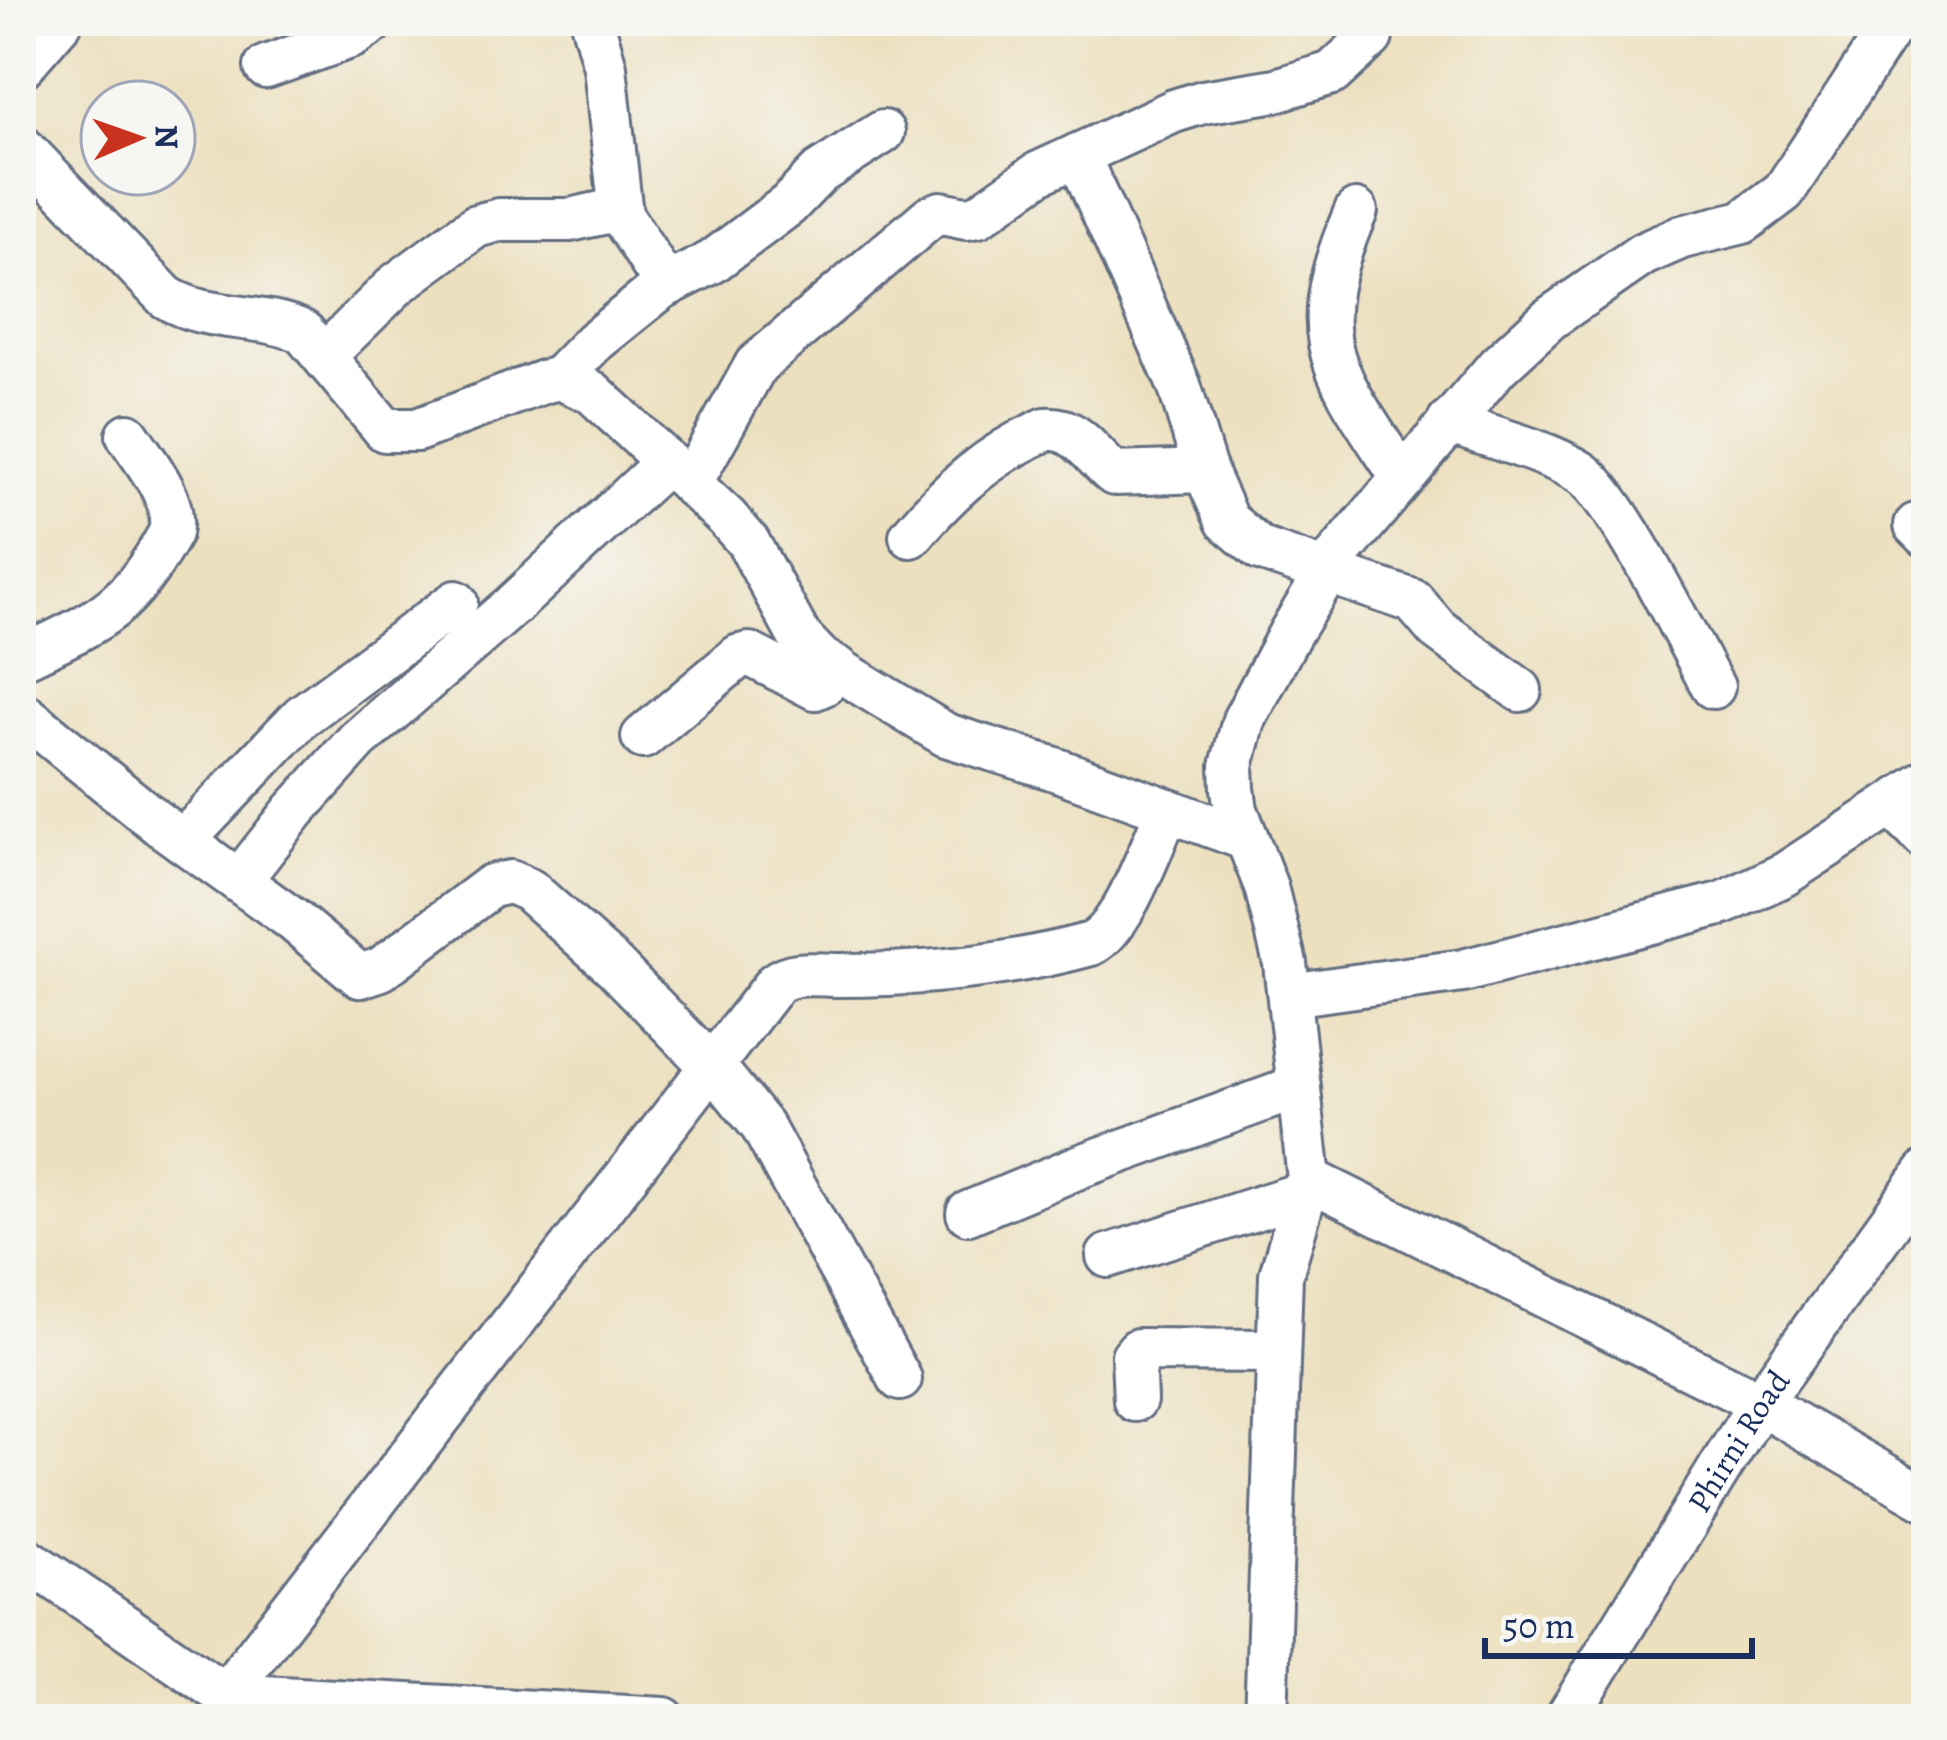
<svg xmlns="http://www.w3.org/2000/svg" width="1947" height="1740" viewBox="0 0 1947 1740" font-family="Alegreya,serif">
<rect width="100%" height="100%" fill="#f6f6f2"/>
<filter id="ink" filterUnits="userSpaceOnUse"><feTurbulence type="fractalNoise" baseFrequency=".00833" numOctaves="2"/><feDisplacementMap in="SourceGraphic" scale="24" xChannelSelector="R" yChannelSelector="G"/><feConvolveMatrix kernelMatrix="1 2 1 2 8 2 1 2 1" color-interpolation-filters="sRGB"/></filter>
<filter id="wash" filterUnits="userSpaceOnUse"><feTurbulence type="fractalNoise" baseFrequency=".004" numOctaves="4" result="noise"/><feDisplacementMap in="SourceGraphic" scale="48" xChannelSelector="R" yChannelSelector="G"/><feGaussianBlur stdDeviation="2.7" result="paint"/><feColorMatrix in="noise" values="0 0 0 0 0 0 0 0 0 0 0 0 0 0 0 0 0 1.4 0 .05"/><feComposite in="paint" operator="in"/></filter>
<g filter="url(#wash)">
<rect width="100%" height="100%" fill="#ece0bf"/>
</g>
<g filter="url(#ink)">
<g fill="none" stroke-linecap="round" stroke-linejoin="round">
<defs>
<g id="minor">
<path d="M592 21 605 67 621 215 666 285"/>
<path d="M21 67 61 21"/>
<path d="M266 67 353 36 375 21"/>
<path d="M21 146 166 297C207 323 260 312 303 332L385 430H417L543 382 559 378 592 392 727 518 748 542 799 636 821 659 946 735 1052 768 1247 839"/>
<path d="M1078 155 1179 385 1207 476 1227 521 1260 549 1413 601 1437 629 1520 690"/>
<path d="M1356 211C1301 339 1331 369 1402 477"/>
<path d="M325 355 397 284 476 226 499 220H570L620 209"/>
<path d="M559 378 594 342 661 288 712 262 788 205 819 173 883 132"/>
<path d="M1449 422C1489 437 1544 450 1580 472 1616 494 1689 644 1713 687"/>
<path d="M690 484 756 365 930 217 941 213 966 218 978 216 1039 173 1174 111 1203 102 1276 90 1332 73 1371 37"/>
<path d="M1916 525 1926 535"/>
<path d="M911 536C950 489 990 454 1046 429 1077 426 1092 456 1114 474L1206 471"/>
<path d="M21 658C100 620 126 612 170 533 178 498 145 462 128 435"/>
<path d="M21 712 159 824 292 919 360 976 381 969 491 886 510 882 529 890 614 966 723 1078 762 1126 900 1379"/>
<path d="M643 737 739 656 749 654 815 688 824 684 838 668"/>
<path d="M1891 805 1926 839"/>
<path d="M183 841 302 716 456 602"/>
<path d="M239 881 294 811 358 740 513 605 667 462"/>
<path d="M1289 995 1463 971 1724 903 1785 874 1926 782"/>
<path d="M1309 1179 1760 1403 1926 1499"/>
<path d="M968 1213 1081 1166 1299 1087"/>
<path d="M1108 1256 1304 1193"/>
<path d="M1135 1400 1133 1356 1138 1350 1278 1351"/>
<path d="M21 1555 225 1695 664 1719"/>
<path d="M225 1695 775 984C792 970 817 975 839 975 922 975 1010 966 1091 944 1124 929 1151 846 1167 812"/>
<path d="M1266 1719 1281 1275 1309 1179 1285 963 1266 887 1236 810 1233 789 1232 766 1244 720 1290 633 1337 556 1498 366 1549 319 1643 254 1682 237 1743 222 1784 191 1895 21"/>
<path id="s1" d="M1566 1719 1760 1403 1926 1172"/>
</g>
</defs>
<use href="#minor" stroke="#646d80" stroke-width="48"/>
<use href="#minor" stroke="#fff" stroke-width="42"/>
</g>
</g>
<g text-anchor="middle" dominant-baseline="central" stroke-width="12" stroke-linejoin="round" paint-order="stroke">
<g font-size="33" fill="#1b2f5e" stroke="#f6f6f2">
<text stroke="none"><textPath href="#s1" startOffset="327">Phirni Road</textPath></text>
</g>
</g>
<rect width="1947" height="1740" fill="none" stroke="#f6f6f2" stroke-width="72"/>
<g transform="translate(138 138) rotate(88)"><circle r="57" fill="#f6f6f2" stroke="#9ea6b7" stroke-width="3"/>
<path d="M0-9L21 45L0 30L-21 45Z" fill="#c8321e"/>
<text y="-18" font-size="33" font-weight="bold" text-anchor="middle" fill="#1b2f5e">N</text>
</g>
<path d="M1485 1638v18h267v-18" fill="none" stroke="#1b2f5e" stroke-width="6"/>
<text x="1503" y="1638" font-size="36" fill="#1b2f5e" stroke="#f6f6f2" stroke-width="9" paint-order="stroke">50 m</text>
</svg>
